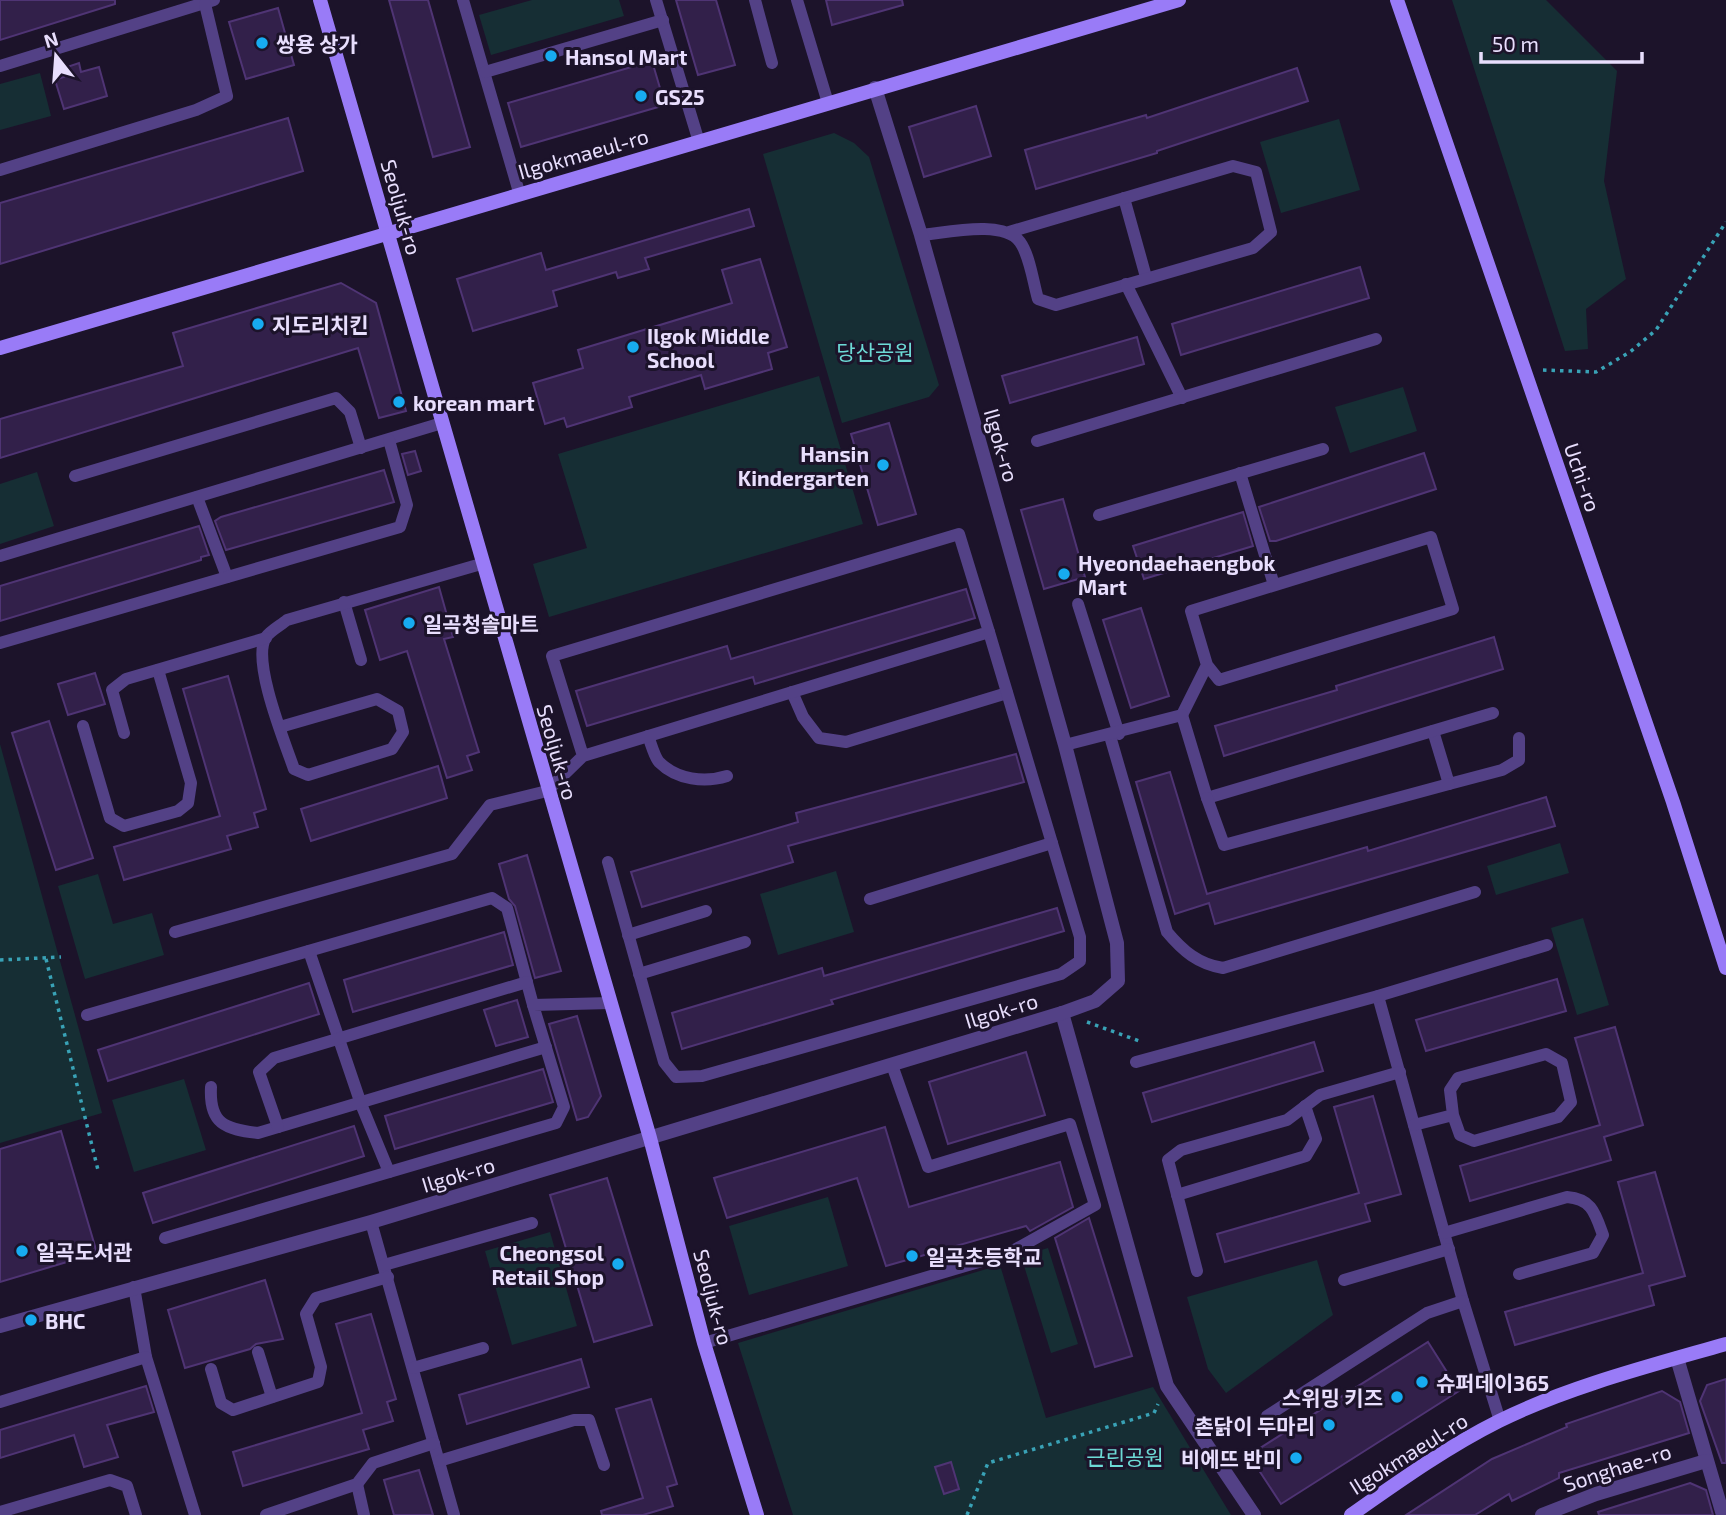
<svg xmlns="http://www.w3.org/2000/svg" width="1726" height="1515" viewBox="0 0 1726 1515" font-family="'Exo 2','Noto Sans KR',sans-serif">
<rect width="100%" height="100%" fill="#1c132a"/>
<g fill="#162e34">
<path d="M532 0H619L624 16 491 55 479 15Z"/>
<path d="M1452 0H1546L1617 71 1604 181 1626 279 1586 309 1588 349 1565 351Z"/>
<path d="M40 73 51 116 0 130V84Z"/>
<path d="M1339 119 1360 190 1281 213 1260 142Z"/>
<path d="M834 133 854 143 869 157 939 385 929 397 842 423 763 154Z"/>
<path d="M819 376 863 524 549 617 533 564 587 548 558 454Z"/>
<path d="M1403 387 1417 431 1350 453 1335 407Z"/>
<path d="M37 472 54 526 0 544V484Z"/>
<path d="M0 744 102 1113 0 1143Z"/>
<path d="M1560 843 1569 873 1496 895 1487 866Z"/>
<path d="M836 871 854 932 778 955 760 894Z"/>
<path d="M98 874 113 924 152 913 164 955 85 979 58 886Z"/>
<path d="M1583 918 1609 1005 1577 1015 1551 928Z"/>
<path d="M184 1079 206 1150 134 1172 112 1100Z"/>
<path d="M828 1197 848 1266 749 1295 729 1226Z"/>
<path d="M550 1232 577 1326 512 1345 485 1251Z"/>
<path d="M1048 1248 1078 1344 1051 1353 1021 1256Z"/>
<path d="M1317 1260 1333 1315 1226 1393 1208 1369 1187 1297Z"/>
<path d="M1000 1265 1046 1418 1153 1387 1231 1515H793L738 1343Z"/>
</g>
<g fill="#32204a" stroke="#4f3474" stroke-width="2">
<path d="M0 0H115V4L0 40Z"/>
<path d="M389 0H428L470 147 433 157Z"/>
<path d="M676 0H716L735 65 698 75Z"/>
<path d="M826 0H902L903 5 832 25Z"/>
<path d="M278 8 294 65 246 79 229 22Z"/>
<path d="M652 61 665 105 521 147 508 103Z"/>
<path d="M79 63 81 72 99 67 107 96 64 109 55 80 64 77 61 69Z"/>
<path d="M1297 68 1308 101 1157 151V153L1036 189 1025 150 1146 115 1147 118Z"/>
<path d="M976 106 991 156 924 177 909 127Z"/>
<path d="M288 118 303 171 0 264V203Z"/>
<path d="M749 209 754 226 645 258 649 269 618 278 616 272 553 291 557 306 473 331 457 279 541 253 546 270Z"/>
<path d="M760 259 787 347 768 353 772 369 705 389 701 375 629 397 632 407 567 427 564 418 545 424 533 383 583 368 578 350 732 303 722 270Z"/>
<path d="M1360 267 1369 298 1181 355 1172 324Z"/>
<path d="M341 283 376 303 406 411 379 418 358 348 0 458V419L183 366 173 333Z"/>
<path d="M1137 337 1144 364 1010 403 1002 376Z"/>
<path d="M889 423 916 514 878 525 851 434Z"/>
<path d="M415 451 421 471 408 475 402 454Z"/>
<path d="M1424 453 1436 489 1276 541H1270L1259 507Z"/>
<path d="M384 470 394 502 226 550 215 521 221 517Z"/>
<path d="M1063 499 1085 577 1044 589 1021 510Z"/>
<path d="M1243 512 1253 546 1144 579 1133 546Z"/>
<path d="M199 526 209 555 201 557V560L0 621V586Z"/>
<path d="M439 587 453 637 444 639 479 752 467 756 472 770 447 778 407 651 380 660 365 610Z"/>
<path d="M966 589 975 618 755 684 753 677 587 726 576 691 727 646 731 659Z"/>
<path d="M1141 608 1169 696 1131 708 1103 620Z"/>
<path d="M1494 637 1503 669 1224 756 1215 726 1337 690 1336 686Z"/>
<path d="M95 673 105 704 68 715 58 684Z"/>
<path d="M228 676 266 809 254 813 258 827 227 836 231 849 124 880 114 847 220 816 183 689Z"/>
<path d="M49 721 93 858 56 870 12 733Z"/>
<path d="M1016 754 1024 782 788 846 793 862 642 907 631 872 798 822 796 813Z"/>
<path d="M438 766 447 798 311 841 301 809Z"/>
<path d="M1170 772 1207 894 1367 847 1368 851 1546 797 1555 826 1215 924 1209 903 1175 914 1136 782Z"/>
<path d="M527 855 561 971 535 978 515 906 509 899 499 864Z"/>
<path d="M1057 908 1064 931 831 1000 833 1004 682 1049 672 1013 822 968 824 976Z"/>
<path d="M504 932 513 965 353 1012 344 980Z"/>
<path d="M1557 979 1566 1011 1426 1051 1416 1020Z"/>
<path d="M309 983 319 1014 108 1081 98 1050Z"/>
<path d="M517 1000 528 1037 496 1046 484 1010Z"/>
<path d="M577 1016 601 1096 588 1117 577 1120 549 1024Z"/>
<path d="M1615 1027 1643 1125 1604 1137 1611 1160 1470 1201 1460 1166 1600 1125 1575 1038Z"/>
<path d="M1314 1042 1323 1071 1152 1122 1143 1093Z"/>
<path d="M1026 1052 1045 1115 948 1144 929 1082Z"/>
<path d="M543 1069 553 1102 395 1149 385 1116Z"/>
<path d="M1373 1096 1401 1194 1365 1204 1370 1221 1225 1262 1217 1234 1359 1193 1334 1107Z"/>
<path d="M354 1126 364 1156 153 1223 143 1193Z"/>
<path d="M885 1127 909 1207 1060 1162 1073 1207 1030 1231 1026 1226 886 1266 857 1178 727 1218 714 1178Z"/>
<path d="M61 1131 97 1253 0 1282V1149Z"/>
<path d="M1655 1172 1685 1276 1649 1286 1654 1305 1515 1345 1505 1312 1643 1273 1618 1182Z"/>
<path d="M607 1178 652 1325 594 1342 550 1195Z"/>
<path d="M1089 1218 1132 1356 1095 1367 1055 1238Z"/>
<path d="M265 1280 283 1339 256 1344 250 1349 185 1368 168 1310Z"/>
<path d="M371 1314 396 1399 387 1402 393 1421 363 1430 369 1449 243 1486 233 1452 362 1413 336 1324Z"/>
<path d="M1428 1342 1459 1391 1281 1504 1249 1455Z"/>
<path d="M581 1359 589 1387 467 1424 459 1395Z"/>
<path d="M1726 1379V1463H1722L1700 1401 1707 1385Z"/>
<path d="M146 1386 154 1412 107 1425 118 1457 84 1467 74 1435 0 1458V1430Z"/>
<path d="M1662 1391 1680 1402 1689 1433 1559 1473V1478L1512 1501 1509 1494 1475 1515H1406L1492 1459 1567 1427 1566 1424Z"/>
<path d="M651 1399 677 1484 667 1487 673 1506 643 1515H602L601 1511 643 1498 616 1409Z"/>
<path d="M951 1462 959 1489 944 1494 935 1467Z"/>
<path d="M419 1470 433 1515H394L384 1480Z"/>
<path d="M1690 1483 1706 1490 1713 1515H1599L1598 1512Z"/>
</g>
<g fill="none" stroke-linecap="round" stroke-linejoin="round">
<g stroke="#39a2b6" stroke-width="3.5" stroke-dasharray="3.5 5" stroke-linecap="butt">
<path d="M1543 370 1596 372 1630 352 1656 330 1726 222"/>
<path d="M46 959 98 1170"/>
<path d="M0 960 61 957"/>
<path d="M1087 1022 1142 1042"/>
<path d="M967 1515 988 1463 1154 1413 1158 1404"/>
</g>
<g stroke="#534186" stroke-width="12">
<path d="M463 0 519 192"/>
<path d="M656 0 699 142"/>
<path d="M755 0 772 63"/>
<path d="M797 0 828 103"/>
<path d="M0 66 214 0"/>
<path d="M485 72 663 20"/>
<path d="M0 170 196 110 227 96 205 4"/>
<path d="M1124 198 1146 277"/>
<path d="M921 235C945 233 1004 219 1020 242 1030 256 1033 282 1038 299L1056 305 1253 248 1271 232 1256 172 1233 166 1009 232"/>
<path d="M1126 284 1182 398"/>
<path d="M1037 441 1376 339"/>
<path d="M1240 473 1274 585"/>
<path d="M75 476 336 398 350 412 361 448"/>
<path d="M197 497 227 577"/>
<path d="M1099 515 1323 449"/>
<path d="M0 556 442 423"/>
<path d="M344 602 361 660"/>
<path d="M1078 604 1119 734"/>
<path d="M0 643 400 527 407 505 389 440"/>
<path d="M792 692 803 717 819 738 846 742 1007 693"/>
<path d="M1182 715 1207 665 1191 611 1431 537 1453 609 1219 680 1207 665"/>
<path d="M83 726 110 818 124 826 178 811 188 803 191 783 158 670"/>
<path d="M280 727 377 699 398 711 403 732 392 749 308 775 294 769C285 743 251 660 266 637 270 631 281 625 287 620L481 564"/>
<path d="M1433 731 1449 784 1502 770 1519 760V738"/>
<path d="M124 733 112 690 126 679 266 638"/>
<path d="M648 736C651 743 654 756 659 762 677 780 705 783 727 776"/>
<path d="M1110 736 1167 932C1183 951 1198 964 1223 968L1475 892"/>
<path d="M1065 745 1182 715 1207 798 1493 713"/>
<path d="M1207 798 1224 845 1449 784"/>
<path d="M608 862 664 1062 676 1077 702 1076 1061 974 1080 961V937L989 632"/>
<path d="M870 899 1052 843"/>
<path d="M175 932 452 854 490 805 547 791 583 756 989 632 959 534 552 656 583 756"/>
<path d="M628 935 706 911"/>
<path d="M309 951 361 1104 389 1172"/>
<path d="M639 974 745 942"/>
<path d="M1378 996 1463 1301 1500 1421"/>
<path d="M87 1015 492 898 507 908 533 1005"/>
<path d="M1136 1062 1378 996 1547 945"/>
<path d="M211 1087C209 1124 225 1129 258 1133L546 1047"/>
<path d="M1414 1125 1453 1115 1460 1135 1474 1141 1558 1117 1571 1102 1562 1063 1546 1054 1458 1078 1450 1090 1453 1115"/>
<path d="M278 1127 259 1072 274 1058 527 982"/>
<path d="M1177 1195 1306 1156 1316 1139 1305 1106"/>
<path d="M371 1222 454 1515"/>
<path d="M1444 1233 1567 1197C1592 1199 1595 1213 1603 1235L1593 1253 1519 1274"/>
<path d="M165 1238 556 1123 564 1107 533 1005 610 1003"/>
<path d="M384 1265 532 1223"/>
<path d="M1197 1271 1168 1160 1181 1150 1287 1120 1320 1095 1400 1072"/>
<path d="M1344 1280 1449 1249"/>
<path d="M134 1287 146 1357 195 1515"/>
<path d="M704 1343 1009 1253 1095 1205 1070 1124 928 1167 892 1065"/>
<path d="M258 1352 272 1397"/>
<path d="M413 1368 483 1348"/>
<path d="M211 1369 221 1403 233 1410 318 1382 321 1367 306 1314 316 1298 388 1277"/>
<path d="M0 1402 146 1357"/>
<path d="M1267 1416 1427 1313 1463 1301"/>
<path d="M439 1461 574 1420H589L604 1465"/>
<path d="M357 1484 364 1515"/>
<path d="M0 1512 110 1480 127 1486 136 1515"/>
<path d="M266 1515 357 1484 373 1463 434 1443"/>
</g>
<g stroke="#534186" stroke-width="14">
<path d="M1062 1013 1167 1386 1254 1515"/>
<path d="M0 1326 371 1222 1062 1013 1095 1001 1118 981 1117 943 1065 745 921 235 875 88"/>
<path d="M1677 1358 1723 1515"/>
<path d="M1542 1515 1596 1494 1706 1461"/>
</g>
<g stroke="#997bf7" stroke-width="14">
<path d="M320 0 650 1138 704 1343 757 1515"/>
<path d="M1397 0 1673 802 1726 968"/>
<path d="M0 348 1179 0"/>
<path d="M1351 1515C1398 1482 1447 1447 1499 1421 1567 1387 1653 1365 1726 1344"/>
</g>
</g>
<g fill="#17abf0" stroke="#1c132a" stroke-width="2.5">
<circle cx="262" cy="43" r="7"/>
<circle cx="551" cy="56" r="7"/>
<circle cx="641" cy="96" r="7"/>
<circle cx="258" cy="324" r="7"/>
<circle cx="633" cy="347" r="7"/>
<circle cx="399" cy="402" r="7"/>
<circle cx="883" cy="465" r="7"/>
<circle cx="1064" cy="574" r="7"/>
<circle cx="409" cy="623" r="7"/>
<circle cx="22" cy="1251" r="7"/>
<circle cx="912" cy="1256" r="7"/>
<circle cx="618" cy="1264" r="7"/>
<circle cx="31" cy="1320" r="7"/>
<circle cx="1422" cy="1382" r="7"/>
<circle cx="1397" cy="1397" r="7"/>
<circle cx="1329" cy="1425" r="7"/>
<circle cx="1296" cy="1458" r="7"/>
</g>
<g text-anchor="middle" dominant-baseline="central" stroke-width="6" stroke-linejoin="round" paint-order="stroke">
<g font-size="21" font-weight="bold" fill="#e8defd" stroke="#1c132a" text-anchor="start">
<text x="276" y="43">쌍용 상가</text>
<text x="565" y="56">Hansol Mart</text>
<text x="655" y="96">GS25</text>
<text x="272" y="324">지도리치킨</text>
<text x="647" y="335">Ilgok Middle<tspan x="647" dy="24">School</tspan></text>
<text x="413" y="402">korean mart</text>
<text x="869" y="453" text-anchor="end">Hansin<tspan x="869" dy="24">Kindergarten</tspan></text>
<text x="1078" y="562">Hyeondaehaengbok<tspan x="1078" dy="24">Mart</tspan></text>
<text x="423" y="623">일곡청솔마트</text>
<text x="36" y="1251">일곡도서관</text>
<text x="604" y="1252" text-anchor="end">Cheongsol<tspan x="604" dy="24">Retail Shop</tspan></text>
<text x="926" y="1256">일곡초등학교</text>
<text x="45" y="1320">BHC</text>
<text x="1436" y="1382">슈퍼데이365</text>
<text x="1383" y="1397" text-anchor="end">스위밍 키즈</text>
<text x="1315" y="1425" text-anchor="end">촌닭이 두마리</text>
<text x="1282" y="1458" text-anchor="end">비에뜨 반미</text>
</g>
<g font-size="21" fill="#e8defd" stroke="#1c132a">
<text transform="translate(583 153) rotate(-16)">Ilgokmaeul-ro</text>
<text transform="translate(402 207) rotate(74)">Seoljuk-ro</text>
<text transform="translate(1002 445) rotate(74)">Ilgok-ro</text>
<text transform="translate(1583 477) rotate(71)">Uchi-ro</text>
<text transform="translate(558 752) rotate(74)">Seoljuk-ro</text>
<text transform="translate(1001 1010) rotate(-17)">Ilgok-ro</text>
<text transform="translate(458 1174) rotate(-17)">Ilgok-ro</text>
<text transform="translate(714 1297) rotate(75)">Seoljuk-ro</text>
<text transform="translate(1408 1453) rotate(-32)">Ilgokmaeul-ro</text>
<text transform="translate(1617 1467) rotate(-18)">Songhae-ro</text>
</g>
<g font-size="21" fill="#6ddad6" stroke="#1c132a">
<text x="875" y="351">당산공원</text>
<text x="1125" y="1456">근린공원</text>
</g>
</g>
<g transform="translate(56 56) rotate(343)" stroke="#1c132a" stroke-width="5" paint-order="stroke">
<path d="M0-5L12 26L0 18L-12 26Z" fill="#e8defd"/>
<text y="-10" font-size="19" font-weight="bold" text-anchor="middle" fill="#e8defd">N</text>
</g>
<path d="M1481 52v10h161v-10" fill="none" stroke="#e8defd" stroke-width="3.5"/>
<text x="1492" y="52" font-size="21" fill="#e8defd" stroke="#1c132a" stroke-width="5" paint-order="stroke">50 m</text>
</svg>
